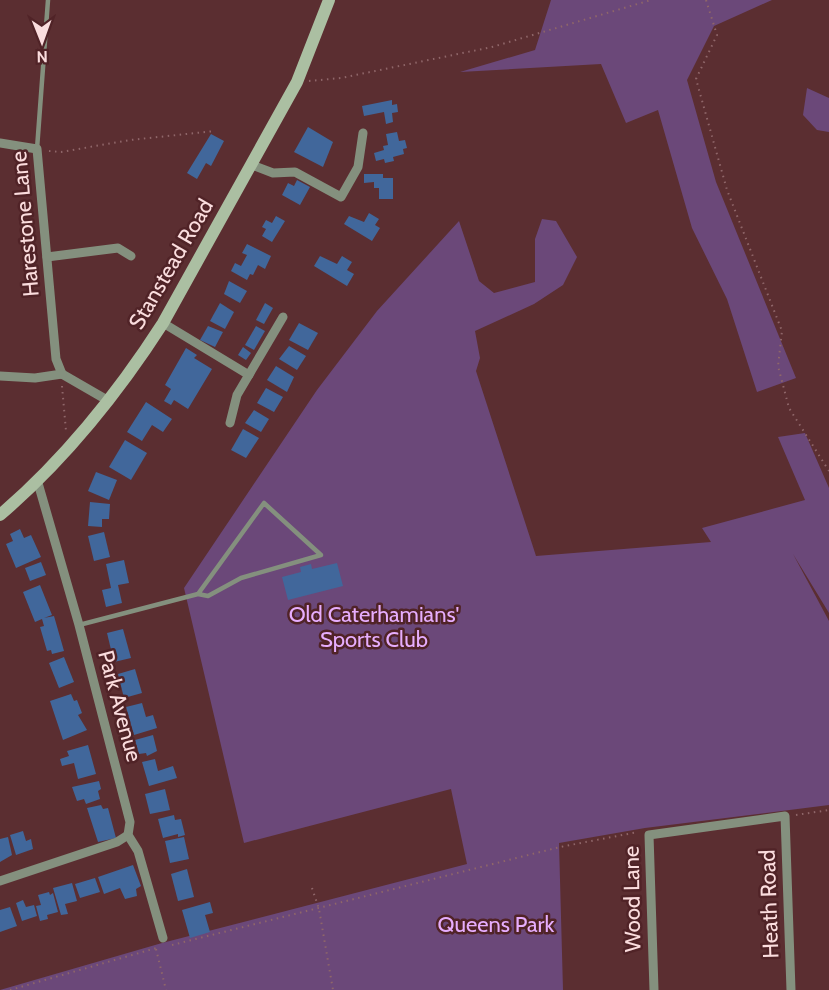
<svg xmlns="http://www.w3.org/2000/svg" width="829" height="990" viewBox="0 0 829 990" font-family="Cabin,sans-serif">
<rect width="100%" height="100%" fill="#5b2e31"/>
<g fill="#6b4879">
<path d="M551 0H772L714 26 687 80 716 182 796 378 757 392 727 299 692 228 658 110 626 123 601 64 460 72 535 50Z"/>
<path d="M807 88 829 98V132L817 130 803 115Z"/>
<path d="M542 219 556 221 577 257 563 285 534 304 475 331 480 358 476 371 536 556 711 542 702 528 805 500 778 437 805 433 829 488V613L793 554 829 621V805L645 828 559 843 563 990H0L162 943 467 864 451 789 244 843 184 588 317 390 377 311 459 221 479 281 494 293 535 282V239Z"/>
</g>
<g fill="#41679b">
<path d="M392 100V105L397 104 398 112 392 113 393 122 386 124 384 112 364 116 362 106Z"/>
<path d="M308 127 333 142 323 167 294 152Z"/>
<path d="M397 132 399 141 405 140 407 148 403 149 404 154 393 157 394 161 385 163 384 159 376 161 374 153 384 150 383 146 388 145 386 134Z"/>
<path d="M211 134 224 141 211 166 206 163 197 179 187 173Z"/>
<path d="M364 174H383V178H393V199H379V188H374V182L364 183Z"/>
<path d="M297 180 310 187 300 205 282 195 288 183 294 186Z"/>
<path d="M369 213 379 219 375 225 380 228 372 241 344 224 349 216 364 222Z"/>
<path d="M276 216 285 221 272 242 262 236 266 229 262 227 266 220 272 223Z"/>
<path d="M247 244 271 256 265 269 258 265 253 275 250 274 247 280 231 271 235 263 241 266 247 255 242 253Z"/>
<path d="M320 256 337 264 342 256 352 262 347 270 354 274 347 286 314 266Z"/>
<path d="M229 281 247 291 240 303 224 294Z"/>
<path d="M220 303 234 312 225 329 210 321Z"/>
<path d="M265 303 273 308 264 324 256 320Z"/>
<path d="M299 323 318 333 308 350 289 340Z"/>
<path d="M208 326 223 332 215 347 200 340Z"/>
<path d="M256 326 265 331 254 350 245 345Z"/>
<path d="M289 346 306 356 297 370 279 359Z"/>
<path d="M243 347 251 353 246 360 238 355Z"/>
<path d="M186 348 197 355 194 358 212 369 188 409 174 400 171 405 164 401 171 389 165 385Z"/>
<path d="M276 366 294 377 287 392 267 380Z"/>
<path d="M266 388 283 397 274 412 257 403Z"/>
<path d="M146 402 172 419 163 432 152 425 142 441 127 432Z"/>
<path d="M254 410 269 419 261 432 245 423Z"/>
<path d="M243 429 259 438 246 458 231 450Z"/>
<path d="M125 440 147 453 131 480 109 467Z"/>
<path d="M96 472 117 480 109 500 88 491Z"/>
<path d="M90 502 110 504 109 519H102V527L88 526Z"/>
<path d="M20 529 24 538 31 535 41 557 16 568 6 544 13 541 10 534Z"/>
<path d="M104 532 110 557 94 561 88 536Z"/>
<path d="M124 560 129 583 118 585 122 603 106 607 102 590 111 588 106 564Z"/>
<path d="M41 562 46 575 30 581 25 568Z"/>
<path d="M337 563 343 586 288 600 282 577 301 572 300 567 311 564 312 569Z"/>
<path d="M40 585 52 615 44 618 54 616 64 651 52 654 51 650 47 651 40 627 44 626 42 619 35 622 23 592Z"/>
<path d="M123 629 131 658 114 662 107 633Z"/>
<path d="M64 657 74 682 59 688 49 663Z"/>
<path d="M135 669 142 693 124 698 118 674Z"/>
<path d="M71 694 74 701 77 700 82 713 78 715 87 730 63 740 50 701Z"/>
<path d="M142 703 146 717 153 715 157 728 134 735 126 707Z"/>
<path d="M153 735 157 751 147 756 146 753 139 754 135 740Z"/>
<path d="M88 745 96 774 78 779 74 763 62 766 60 759 69 756 67 751Z"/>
<path d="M155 759 158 771 173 766 177 778 149 786 142 762Z"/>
<path d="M99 781 101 789 98 791 100 799 86 804 84 799 77 801 72 787Z"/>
<path d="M165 789 170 810 150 814 145 794Z"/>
<path d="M101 805 103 809 108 808 116 838 98 842 87 808Z"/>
<path d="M174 815 175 820 181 819 185 835 178 837V834L163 838 158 819Z"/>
<path d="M23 831 26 841 31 839 33 849 16 855 10 835Z"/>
<path d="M8 837 12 855 0 862V839Z"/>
<path d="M184 837 189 859 170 863 165 841Z"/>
<path d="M133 865 141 886 136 889 137 896 125 899 120 888 104 894 98 877Z"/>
<path d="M187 869 194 897 178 901 171 874Z"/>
<path d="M95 878 100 892 80 898 75 884Z"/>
<path d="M72 883 77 901 65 904 68 914 61 915 53 888Z"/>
<path d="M49 892 50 895 53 893 58 912 47 915 48 919 40 921 36 906 41 905 38 895Z"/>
<path d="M23 900 26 907 34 905 37 916 22 921 16 903Z"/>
<path d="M210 902 213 913 205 915 210 932 190 938 182 910Z"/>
<path d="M10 907 17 926 0 932V910Z"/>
</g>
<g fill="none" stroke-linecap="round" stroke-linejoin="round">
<g stroke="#8f6669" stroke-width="2" stroke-dasharray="1.5 4.5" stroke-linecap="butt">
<path d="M706 0 717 35 696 79 727 190 782 331 778 366 789 408 829 471"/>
<path d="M309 81 341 78 492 47 651 0"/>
<path d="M49 151 61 152 130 140 215 131"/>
<path d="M62 386 66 431"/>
<path d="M796 815 829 810"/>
<path d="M312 888 319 909 333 990"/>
<path d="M172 945 560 847 638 832"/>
<path d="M156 949 166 990"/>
<path d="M10 990 160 947"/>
</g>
<g stroke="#84907e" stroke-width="4.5">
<path d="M37 149 48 0"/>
<path d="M79 625 198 594 208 596 241 578 321 555 264 503 198 594"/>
</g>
<g stroke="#84907e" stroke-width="9">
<path d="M0 143 37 149 56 359 62 374"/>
<path d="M252 165 273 173 295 172 341 197 358 167 363 133"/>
<path d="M47 257 118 248 131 256"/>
<path d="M163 323 249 375"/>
<path d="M62 374 107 400"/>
<path d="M0 376 35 378 62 374"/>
<path d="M230 423 237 395 283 317"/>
<path d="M38 483 79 625 130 822 128 835 138 851 163 938"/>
<path d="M0 881 117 842 128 835"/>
<path d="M654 990 649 835 785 816 791 990"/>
</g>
<path stroke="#abbfa2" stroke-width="12" d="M0 515C63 461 118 393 163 323L297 82 329 0"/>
</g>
<g text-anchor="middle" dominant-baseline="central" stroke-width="5" stroke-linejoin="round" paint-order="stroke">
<g font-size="22" fill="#fbddde" stroke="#502327">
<text transform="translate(25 224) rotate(-95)">Harestone Lane</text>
<text transform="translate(171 264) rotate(-60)">Stanstead Road</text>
<text transform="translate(120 706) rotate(75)">Park Avenue</text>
<text transform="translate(632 899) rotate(-91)">Wood Lane</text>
<text transform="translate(769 904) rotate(-92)">Heath Road</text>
</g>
<g font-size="22" fill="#e6adfd" stroke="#502327">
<text x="374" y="614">Old Caterhamians'<tspan x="374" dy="25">Sports Club</tspan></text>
<text x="496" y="924">Queens Park</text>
</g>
</g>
<g transform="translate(42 42) rotate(179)" stroke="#502327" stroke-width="4.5" paint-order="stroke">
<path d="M0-4.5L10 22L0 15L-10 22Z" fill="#fbddde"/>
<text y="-9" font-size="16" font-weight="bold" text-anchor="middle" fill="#fbddde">N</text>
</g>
</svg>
